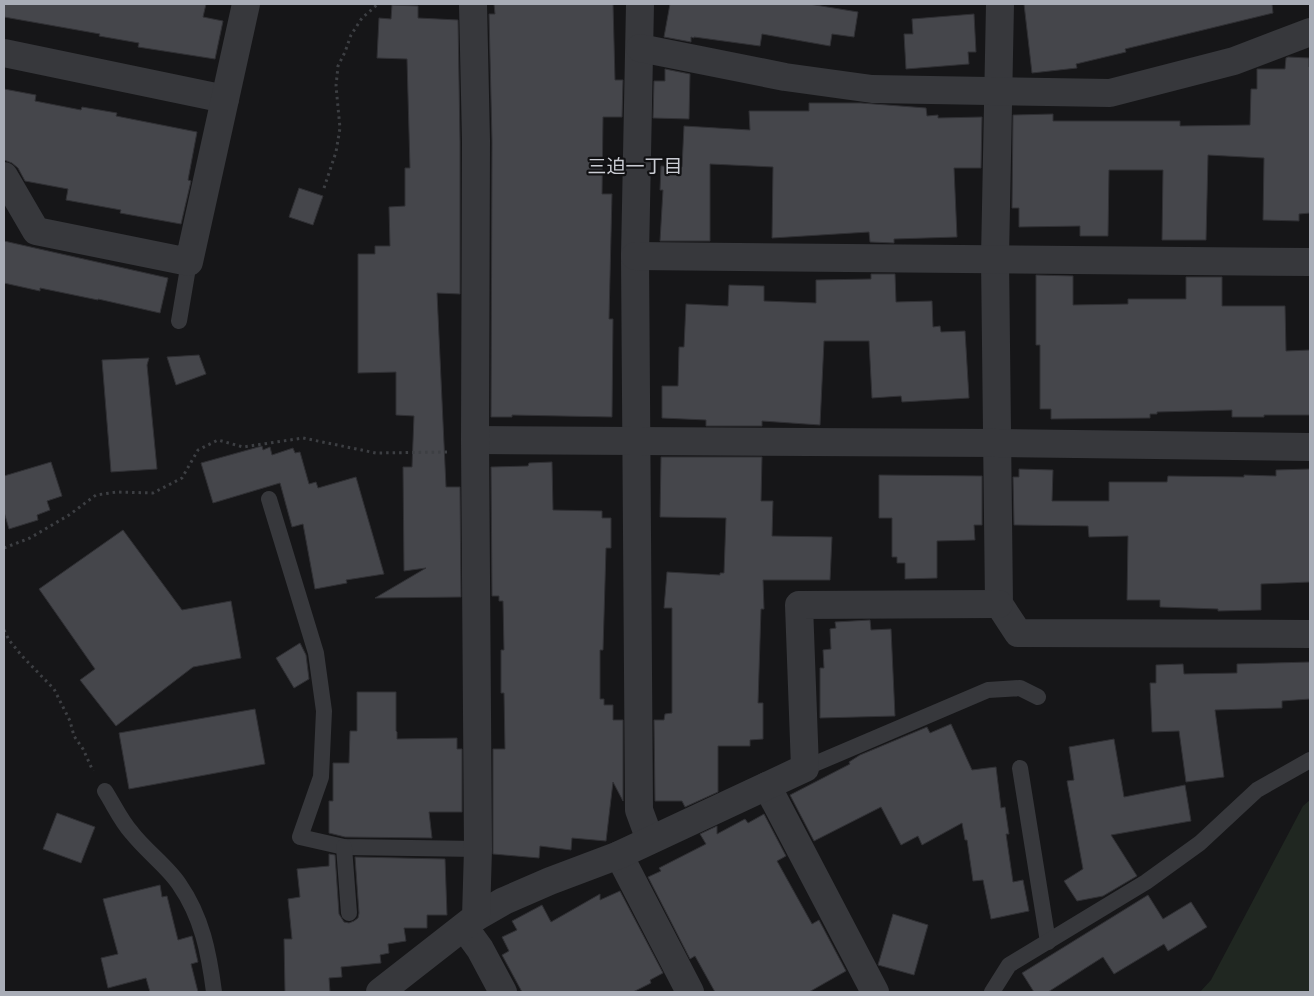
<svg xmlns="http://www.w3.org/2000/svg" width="1314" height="996" viewBox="0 0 1314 996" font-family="Jost,'Noto Sans JP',sans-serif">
<rect width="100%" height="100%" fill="#161618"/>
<path fill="#202721" d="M1310 800V992H1200L1211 980 1303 806Z"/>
<g fill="#45464b" stroke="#303034">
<path d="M4 4H206L203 17 223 21 215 59 138 47 139 43 99 36 100 34 4 17Z"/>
<path d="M494 4H613L615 80H623L622 117H603L602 194H612L609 319H613L612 417 512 415V417H491L492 141 489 14H495Z"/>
<path d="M670 4H809L858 12 854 37 832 34 830 46 762 34 760 46 694 37V38L691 37V42L664 37Z"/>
<path d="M1024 4H1272L1273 13 1125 49 1126 52 1076 64 1077 68 1032 73Z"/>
<path d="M392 5 418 6V18L458 20 460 141V294L437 293 446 487H460L461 597 375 598 426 568 404 571 403 467H412L414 416 396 415V372L358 373V254H375V246H390L389 207 405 206V168H410L407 59 377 58 379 18 391 19Z"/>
<path d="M974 14 976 52H968L969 64 906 69 904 34H913L912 19Z"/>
<path d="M1288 57 1309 58V67H1310V213L1299 214V221L1263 220 1264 158 1208 155 1206 240H1162L1163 170H1109L1108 236H1080V226L1019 227V208H1012L1013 115 1053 114V121H1180V126L1250 125 1251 89H1257V69H1285L1286 58Z"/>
<path d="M665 69 690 74 689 119 653 118 654 81H665Z"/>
<path d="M4 89 36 95 35 101 81 110 82 107 117 113 116 116 197 132 188 180 191 181 181 224 120 213 121 210 66 200 68 189 25 181 18 168 12 163 4 160Z"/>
<path d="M809 103H861L926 108 927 116 938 115V118L982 117 981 168H954L957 237 894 239V243L870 242 869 232 772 238 773 167 710 164V241H660L663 190H660L661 166 682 167 684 126 750 130 749 111H809Z"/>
<path d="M299 188 323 196 313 225 289 217Z"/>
<path d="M4 241 168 278 160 313 98 299V300L40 288V291L4 283Z"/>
<path d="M871 274H895L896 302 932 301 933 327 940 326 941 332 965 331 969 398 902 402 901 396 872 398 869 341H824L820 425 762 421V426H706V420L662 418V386H678L679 347H684L686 304 728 306 729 285 764 286V301L816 303V280L871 279Z"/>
<path d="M1036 275 1073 276V305L1128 304V299H1186V277H1222V306H1285L1286 351 1310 350V415H1264V417H1232V410L1157 412V414H1150V418L1051 419V409H1040V345H1036Z"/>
<path d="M199 355 206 374 176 385 167 357Z"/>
<path d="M149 358 147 365 157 469 111 472 102 360Z"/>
<path d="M262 446 263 450 270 447 272 455 293 448 295 453 300 452 309 484 316 482 318 488 356 477 384 574 346 580 347 583 315 589 303 524 292 527 280 483 213 503 201 463Z"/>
<path d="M661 457H762L761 501H773L772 536 832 537 830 580H763L764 609H761L758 703H763V739L750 740V746H718V792L685 807 682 801H655L654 720H664L665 714 672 713V608H664L667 572 720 575V573H724L726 518 660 517Z"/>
<path d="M51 462 62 496 47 501 50 510 37 515 38 520 9 529 4 512V476Z"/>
<path d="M552 462 553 510 602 511V518H611V548H606L603 650H600V699H604V705H613V720H623V801L613 782 606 841 572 838 571 850 540 846 539 858 493 854V749H505L504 693H501V650H504L503 601H499V596H492L491 467 528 466 529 463Z"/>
<path d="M1019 469 1053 470 1052 501H1109V482H1167L1168 476 1244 477V475L1276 476V470L1310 469V582L1261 584V610L1218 611V609L1160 607V600H1127L1128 536 1089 537 1088 526 1014 525 1013 477H1019Z"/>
<path d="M879 475 982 476V525H974L975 540 937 541V578L905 579V563H897V557H892V518H879Z"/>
<path d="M123 530 182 610 231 601 241 658 193 667 116 726 80 680 95 669 39 589Z"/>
<path d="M870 620 871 630 891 629 895 716 820 718V668H824L823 650 831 649 830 629 836 628 835 622Z"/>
<path d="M300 643 306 655 309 679 294 688 276 658Z"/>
<path d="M1310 662V699L1282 701V708L1215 710 1224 777 1186 782 1179 731 1152 732 1150 683H1156V665L1183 664 1184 674 1237 673V664Z"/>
<path d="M357 692H396V731L397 732V739L457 738V749H462V812H429L432 838 345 837 329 833V801H333V763H349L350 731H357Z"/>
<path d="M255 709 265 764 129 789 119 733Z"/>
<path d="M951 724 972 770 996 767 1001 808 1005 807 1009 834H1006L1013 882 1023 880 1029 911 991 919 983 880 973 881 967 840H965L962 823 922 845 918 836 901 845 881 807 814 841 790 795 850 764 849 762 860 755 927 727 930 733Z"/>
<path d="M1114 739 1124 797 1185 785 1191 821 1111 835 1137 876 1103 896 1077 901 1064 881 1083 869 1067 781 1074 780 1069 747Z"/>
<path d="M57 813 95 827 81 863 43 849Z"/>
<path d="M764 814 786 856 777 861 812 924 819 920 846 971 809 992H715L695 956 690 959 648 877 661 871 659 868 706 844 700 834 717 826V834L745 819 748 823Z"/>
<path d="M329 854 335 855 339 914 344 922 349 923 354 921 358 918 359 913 355 857 445 859 447 915H427V928H404L406 941 388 944 389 953 380 955 381 963 341 967 342 977 329 978 330 992H285L284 939H292L288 899 300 897 297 869 329 866Z"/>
<path d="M160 885 162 897 167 896 178 940 192 936 198 962 191 964 198 992H150L146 978 108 988 101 958 118 954 103 899Z"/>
<path d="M620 891 663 973 650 980 651 983 633 992H522L502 955 509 951 502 937 517 930 512 921 542 905 551 922 600 894V900Z"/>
<path d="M1148 895 1163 919 1191 902 1207 927 1168 951 1164 944 1114 974 1103 957 1048 992H1034L1022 973Z"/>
<path d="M893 914 928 925 914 975 878 965Z"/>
</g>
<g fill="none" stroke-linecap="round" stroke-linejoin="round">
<g stroke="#3d3f43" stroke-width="3" stroke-dasharray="2.5 4" stroke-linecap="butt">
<path d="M324 188 336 152 340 128 336 86 338 66 345 52 351 35 362 18 378 4"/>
<path d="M4 548 30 538 69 515 96 495 117 492 153 493 182 478 198 450 218 440 243 447 303 438 376 453 447 452"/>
<path d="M4 630 9 640 22 656 54 689 70 721 74 736 83 749 93 771"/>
</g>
<g stroke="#37383c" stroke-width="16">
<path d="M179 321 189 262"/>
<path d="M269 499 316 653 324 711 321 777 300 837 344 847 478 849"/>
<path d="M805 768 988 690 1020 688 1038 697"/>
<path d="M1020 768 1048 942"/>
<path d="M105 791C114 805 121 821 132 833 145 850 168 867 179 884 202 917 209 953 214 992"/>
<path d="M344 847 349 913"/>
<path d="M992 992 1009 965 1146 882 1200 843 1257 790 1310 760"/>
</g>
<g stroke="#37383c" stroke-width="28">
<path d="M640 4 635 256 639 810 650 840"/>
<path d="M1000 4 995 258 999 604 1018 633 1310 634"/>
<path d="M640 48 785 77 872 89 1110 93 1234 61 1310 32"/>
<path d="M4 53 225 99"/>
<path d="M4 176 36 231 189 262 246 4"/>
<path d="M635 256 1310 262"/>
<path d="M475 440 996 443 1310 447"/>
<path d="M767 786 875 992"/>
<path d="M619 855 690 992"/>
<path d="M476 917 504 901 550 881 619 855 805 768 799 605 999 604"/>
<path d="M464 927 480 949 503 992"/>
<path d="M380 992 476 917 478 849 475 440 476 141 473 4"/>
</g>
</g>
<g text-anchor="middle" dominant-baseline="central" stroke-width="4.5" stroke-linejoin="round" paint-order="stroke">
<g font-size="19" fill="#caccd3" stroke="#111113">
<text x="635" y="166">三迫一丁目</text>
</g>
</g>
<rect width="1314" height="996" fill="none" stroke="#a9adb7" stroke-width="10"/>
</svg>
